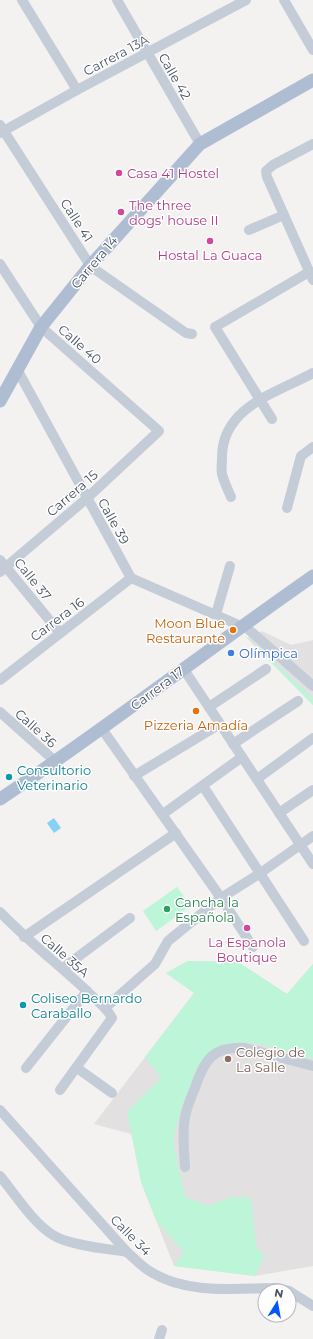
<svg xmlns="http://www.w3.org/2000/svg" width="313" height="1339" viewBox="0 0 313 1339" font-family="Montserrat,sans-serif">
<rect width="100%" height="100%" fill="#f4f1f1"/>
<g fill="#e2e0e0">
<path d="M262 631 291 645 313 640V705L247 638Z"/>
<path d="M188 961 238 962 287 994 313 964V1266L255 1276 174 1266 141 1182 135 1147 131 1134 94 1124 194 993 166 973Z"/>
</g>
<g fill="#bcf5d8">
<path d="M243 634 313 698V705Z"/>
<path d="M177 887 191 906 156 931 143 911Z"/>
<path d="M188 961 238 962 287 994 313 964V1059C285 1052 250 1036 221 1045 197 1052 177 1117 174 1140 173 1150 183 1184 185 1197L209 1206 231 1197 251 1198 256 1245 264 1257 255 1276 174 1266 184 1252 157 1222 141 1182 127 1112 161 1078 145 1057 194 993 166 973Z"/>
</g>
<path fill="#85d2f6" d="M54 818 61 828 54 833 47 823Z"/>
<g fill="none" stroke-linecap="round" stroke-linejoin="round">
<g stroke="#c4ccd7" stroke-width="10">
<path d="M22 0 77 90"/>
<path d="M117 0 200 144"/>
<path d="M284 0 313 50"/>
<path d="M0 125 86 259 90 266 186 333 192 334"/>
<path d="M0 133 77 90 246 0"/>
<path d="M313 144 273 165 266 171 267 177 313 280"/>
<path d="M249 230 284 215"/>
<path d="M0 264 41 327 159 431 86 499 0 572"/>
<path d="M18 371 131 578 248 629 313 686"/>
<path d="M272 419 215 327 309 272"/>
<path d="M231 497C228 490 224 482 222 474 221 469 222 464 222 459 221 407 276 393 313 373"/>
<path d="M287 508 301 456 313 447"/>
<path d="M0 560 60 633"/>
<path d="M216 614 230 566"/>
<path d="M183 668 313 864"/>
<path d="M0 680 131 578"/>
<path d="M209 707 266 669"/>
<path d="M0 712 56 762"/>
<path d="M102 729 221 898 253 947"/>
<path d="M233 744 298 701"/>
<path d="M134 776 220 724"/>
<path d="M257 779 313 738"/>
<path d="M203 786 304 941"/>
<path d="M279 813 313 790"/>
<path d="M163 814 242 757"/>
<path d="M0 912C27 940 58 964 87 991 95 1000 107 1007 112 1018L60 1090"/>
<path d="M24 937 176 833"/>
<path d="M63 968 130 918"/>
<path d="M105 1008 155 964 168 941 221 898 259 874 313 836"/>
<path d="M26 1068 87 991"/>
<path d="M77 1068 112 1093"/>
<path d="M0 1110 127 1252C135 1259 142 1267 151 1272 188 1295 237 1288 278 1288L289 1291"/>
<path d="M185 1167C184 1151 182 1133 185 1117 187 1107 191 1097 195 1088 204 1060 213 1046 245 1048L313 1066"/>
<path d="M0 1176C15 1194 33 1223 53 1235 67 1245 109 1249 127 1252"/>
<path d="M289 1291 313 1306"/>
<path d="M159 1339 162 1330"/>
</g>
<g stroke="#afbdd3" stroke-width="13">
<path d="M0 401 41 327 90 266 200 144 313 80"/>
<path d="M0 799C107 728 208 649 313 576"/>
</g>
</g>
<g fill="#d1479c" stroke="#fff" stroke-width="1.5">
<circle cx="119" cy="173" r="4"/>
<circle cx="121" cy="212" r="4"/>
<circle cx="210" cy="241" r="4"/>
<circle cx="247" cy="928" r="4"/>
</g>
<g fill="#e8710a" stroke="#fff" stroke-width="1.5">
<circle cx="233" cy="630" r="4"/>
<circle cx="196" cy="711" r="4"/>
</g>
<circle fill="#3f7fe0" stroke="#fff" stroke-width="1.5" cx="231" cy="653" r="4"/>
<g fill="#0f9aa8" stroke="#fff" stroke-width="1.5">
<circle cx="9" cy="777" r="4"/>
<circle cx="23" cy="1005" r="4"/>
</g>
<circle fill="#2e9e5b" stroke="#fff" stroke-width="1.5" cx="167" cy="909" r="4"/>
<circle fill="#8d6e63" stroke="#fff" stroke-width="1.5" cx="228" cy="1059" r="4"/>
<g text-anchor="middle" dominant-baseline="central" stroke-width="3" stroke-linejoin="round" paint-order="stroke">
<g font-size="13" fill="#475261" stroke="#fff">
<text transform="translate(116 55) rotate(-28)">Carrera 13A</text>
<text transform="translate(175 76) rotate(60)">Calle 42</text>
<text transform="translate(77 220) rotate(57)">Calle 41</text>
<text transform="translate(94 262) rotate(-50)">Carrera 14</text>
<text transform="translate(80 344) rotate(41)">Calle 40</text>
<text transform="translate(72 493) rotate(-41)">Carrera 15</text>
<text transform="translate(114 521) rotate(61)">Calle 39</text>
<text transform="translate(33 579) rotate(51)">Calle 37</text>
<text transform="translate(57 619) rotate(-37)">Carrera 16</text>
<text transform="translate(157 688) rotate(-37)">Carrera 17</text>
<text transform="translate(36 728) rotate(42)">Calle 36</text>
<text transform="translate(65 955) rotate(41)">Calle 35A</text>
<text transform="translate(131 1235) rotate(45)">Calle 34</text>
</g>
<g font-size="13" fill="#b23c85" stroke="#fff" text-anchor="start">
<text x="127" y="173">Casa 41 Hostel</text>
<text x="129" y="205">The three<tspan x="129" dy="15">dogs' house II</tspan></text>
<text x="210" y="255" text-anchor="middle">Hostal La Guaca</text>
<text x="247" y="942" text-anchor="middle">La Espanola<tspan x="247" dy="15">Boutique</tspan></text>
</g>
<g font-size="13" fill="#c56008" stroke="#fff" text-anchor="end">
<text x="225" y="623">Moon Blue<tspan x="225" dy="15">Restaurante</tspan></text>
<text x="196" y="725" text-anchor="middle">Pizzeria Amadía</text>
</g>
<g font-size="13" fill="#366cbe" stroke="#fff" text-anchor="start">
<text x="239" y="653">Olímpica</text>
</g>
<g font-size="13" fill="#0d838f" stroke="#fff" text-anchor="start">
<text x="17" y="770">Consultorio<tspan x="17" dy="15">Veterinario</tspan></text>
<text x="31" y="998">Coliseo Bernardo<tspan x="31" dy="15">Caraballo</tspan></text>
</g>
<g font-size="13" fill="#27864d" stroke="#fff" text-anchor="start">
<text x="175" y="902">Cancha la<tspan x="175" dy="15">Española</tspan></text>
</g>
<g font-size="13" fill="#785e54" stroke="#fff" text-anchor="start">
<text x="236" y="1052">Colegio de<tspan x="236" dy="15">La Salle</tspan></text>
</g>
</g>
<g transform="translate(277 1303) rotate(11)"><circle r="19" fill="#ffffff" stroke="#b5bac0"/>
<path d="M0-3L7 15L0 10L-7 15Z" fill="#0556fa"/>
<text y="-6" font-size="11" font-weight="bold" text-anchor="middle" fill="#475261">N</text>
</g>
</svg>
